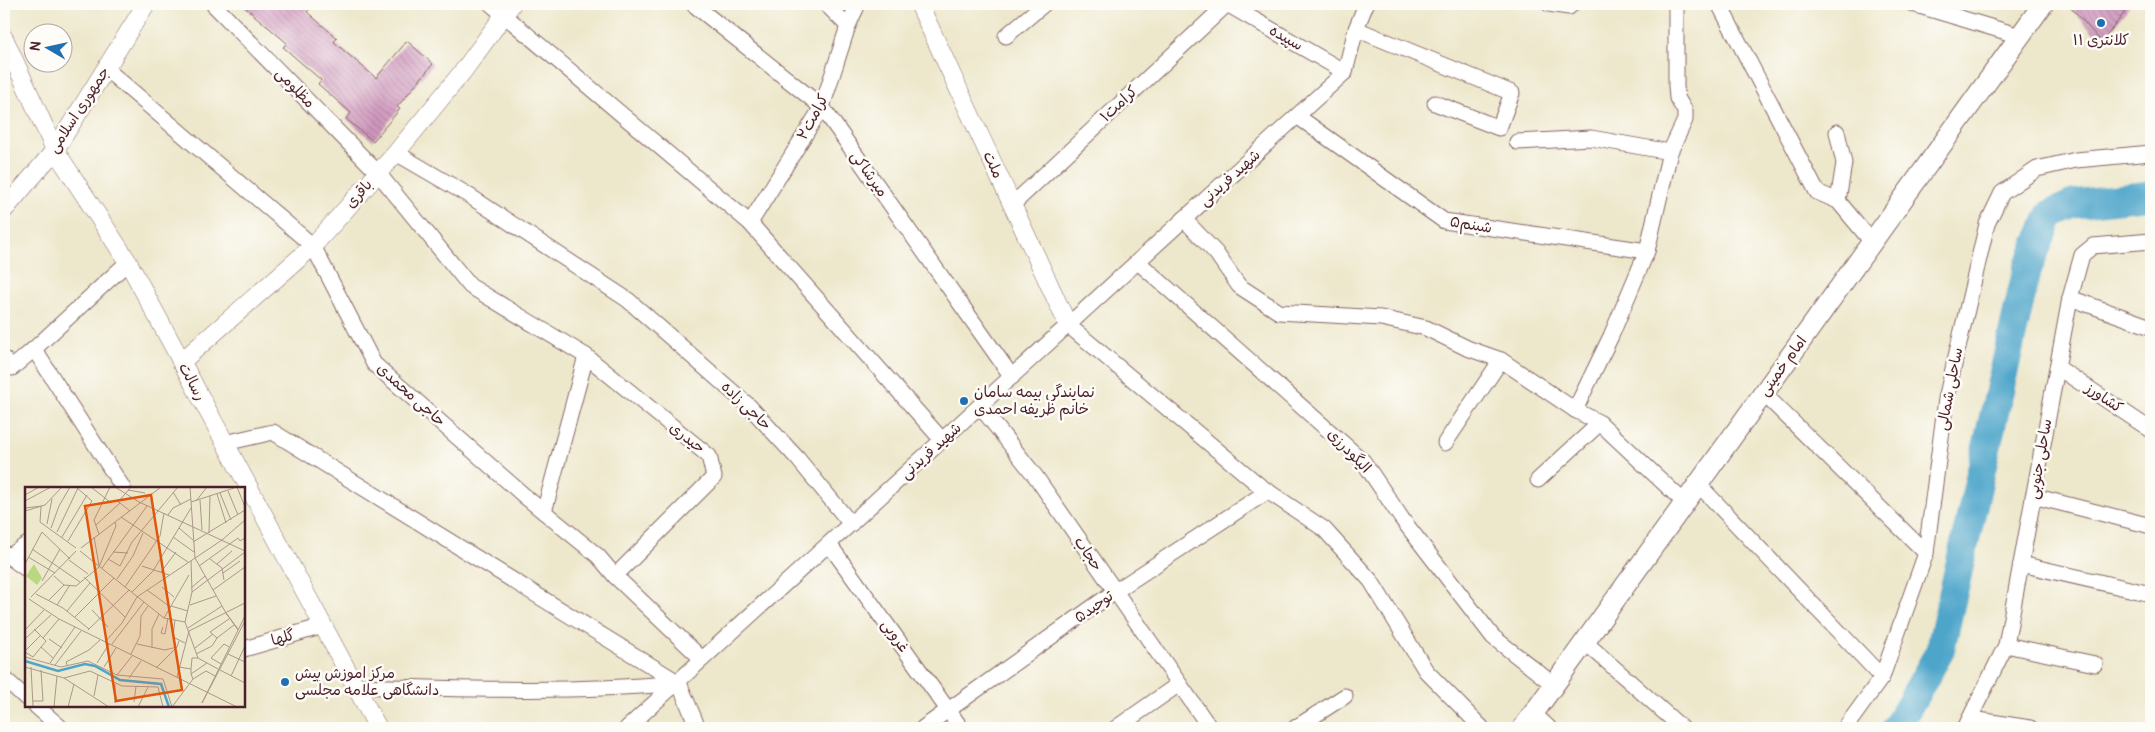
<svg xmlns="http://www.w3.org/2000/svg" width="2155" height="732" viewBox="0 0 2155 732" font-family="Pangolin,'Playpen Sans Arabic',sans-serif">
<defs>
<pattern id="building-back-hatch" width="6" height="6" patternUnits="userSpaceOnUse" patternTransform="scale(1.25)"><rect width="6" height="6" fill="#d098be"/><path d="M-1 5l2 2M0 0l6 6M5-1l2 2" fill="none" stroke="#ab7b9b"/></pattern>
</defs>
<rect width="100%" height="100%" fill="#fdfcf7"/>
<filter id="ink" filterUnits="userSpaceOnUse"><feTurbulence type="fractalNoise" baseFrequency=".02" numOctaves="2"/><feDisplacementMap in="SourceGraphic" scale="10" xChannelSelector="R" yChannelSelector="G"/><feConvolveMatrix kernelMatrix="1 2 1 2 8 2 1 2 1" color-interpolation-filters="sRGB"/></filter>
<filter id="wash" filterUnits="userSpaceOnUse"><feTurbulence type="fractalNoise" baseFrequency=".0096" numOctaves="4" result="noise"/><feDisplacementMap in="SourceGraphic" scale="20" xChannelSelector="R" yChannelSelector="G"/><feGaussianBlur stdDeviation="1.12" result="paint"/><feColorMatrix in="noise" values="0 0 0 0 0 0 0 0 0 0 0 0 0 0 0 0 0 1.4 0 .05"/><feComposite in="paint" operator="in"/></filter>
<g filter="url(#wash)">
<rect width="100%" height="100%" fill="#ede7cb"/>
<g fill="none" stroke-linecap="round" stroke-linejoin="round">
<path stroke="#4ea5ca" stroke-width="29" d="M1896 728 1940 651 2027 270 2051 214 2073 204 2151 195"/>
</g>
<g id="blocks">
<g fill="url(#building-back-hatch)">
<path d="M241 4H314L307 12 337 38 334 42 376 78 407 41 433 64 397 107 400 109 373 141 346 119 351 113 318 84 321 80 283 47 287 43Z"/>
<path d="M2068 4H2131L2102 42Z"/>
</g>
</g>
</g>
<g filter="url(#ink)">
<use href="#blocks" fill-opacity="0" stroke="#836563" stroke-width="1"/>
<g fill="none" stroke-linecap="round" stroke-linejoin="round">
<defs>
<g id="minor">
<path d="M213 4 378 173 470 286 586 356 709 456 714 477 615 576"/>
<path d="M491 4 750 223 942 440"/>
<path d="M693 4 822 107 1012 377"/>
<path d="M826 4 848 26"/>
<path d="M1227 4 1345 72"/>
<path d="M1549 4 1569 7 1572 4"/>
<path d="M1719 4 1817 192 1838 201 1872 242"/>
<path d="M1913 4 2020 36"/>
<path d="M1356 29 1512 93 1499 128 1435 103"/>
<path d="M1006 36 1044 4"/>
<path d="M106 69 313 246 374 364 528 499 598 556 615 576 702 659"/>
<path d="M1345 72 1356 29 1366 4"/>
<path d="M1297 116 1444 221 1647 251"/>
<path d="M1837 132 1844 163 1838 201"/>
<path d="M1517 142 1591 138 1670 152"/>
<path d="M396 153 468 195 628 300 750 407 798 459 851 524"/>
<path d="M1012 205 1227 4"/>
<path d="M1184 219 1216 253 1239 286 1279 312 1381 318 1426 328 1467 348 1501 360 1575 410 1600 423 1685 503"/>
<path d="M750 223 822 107 848 26 858 4"/>
<path d="M1138 262 1363 461 1402 519 1493 637 1554 685"/>
<path d="M2070 298 2151 327"/>
<path d="M1068 325 1260 486 1324 529 1371 581 1426 671 1482 728"/>
<path d="M4 359 12 368 34 349"/>
<path d="M2057 367 2151 430"/>
<path d="M1763 393 1926 553"/>
<path d="M980 406 1036 477 1210 728"/>
<path d="M1575 410 1611 336 1647 251 1670 152 1685 120V111L1677 98 1676 86V4"/>
<path d="M225 443 273 432 679 683"/>
<path d="M1445 443 1501 360"/>
<path d="M1538 480 1600 423"/>
<path d="M1698 484 1882 677"/>
<path d="M123 488 34 349 128 262"/>
<path d="M2033 496 2151 526"/>
<path d="M544 512 586 356"/>
<path d="M829 544 961 728"/>
<path d="M4 553 26 569"/>
<path d="M8 557 26 545"/>
<path d="M2021 564 2151 594"/>
<path d="M1585 642 1682 728"/>
<path d="M2006 645 2095 664"/>
<path d="M244 649 323 626"/>
<path d="M4 678 26 698"/>
<path d="M679 683 698 728"/>
<path d="M355 686C464 689 571 693 679 683"/>
<path d="M36 706 61 728"/>
<path d="M1534 714 1549 728"/>
<path d="M1972 719 2030 728"/>
<path d="M627 728 1345 72"/>
<path d="M923 728 1114 592 1268 491"/>
<path d="M1116 728 1179 684"/>
<path d="M1295 728 1345 696"/>
<path d="M1845 728 1882 677 1926 553 1946 399 1987 224 2002 193 2037 169 2076 160 2151 153"/>
<path d="M1965 728 2006 645 2070 298 2082 255 2093 246 2151 241"/>
</g>
<g id="tertiary">
<path d="M919 4 1068 325"/>
<path d="M4 38 55 150 128 262 378 728"/>
<path d="M4 210 55 150 146 4"/>
<path d="M181 362 313 246 396 153 464 70 512 4"/>
</g>
<path id="secondary" d="M1523 728 2043 4"/>
</defs>
<use href="#minor" stroke="#836563" stroke-width="17"/>
<use href="#tertiary" stroke="#836563" stroke-width="19"/>
<use href="#secondary" stroke="#836563" stroke-width="22"/>
<use href="#minor" stroke="#fff" stroke-width="15"/>
<use href="#tertiary" stroke="#fff" stroke-width="18"/>
<use href="#secondary" stroke="#fff" stroke-width="20"/>
</g>
</g>
<g fill="#1f6fb2" stroke="#fdfcf7" stroke-width="2">
<circle cx="2101" cy="23" r="5"/>
<circle cx="964" cy="401" r="5"/>
<circle cx="285" cy="682" r="5"/>
</g>
<g text-anchor="middle" dominant-baseline="central" stroke-width="5" stroke-linejoin="round" paint-order="stroke">
<g font-size="15" fill="#4a1f2b" stroke="#fdfcf7">
<text transform="translate(1286 38) rotate(30)">سپیده</text>
<text transform="translate(295 88) rotate(46)">مظلومی</text>
<text transform="translate(1119 104) rotate(-43)">کرامت۱</text>
<text transform="translate(79 110) rotate(-57)">جمهوری اسلامی</text>
<text transform="translate(813 117) rotate(-62)">کرامت۲</text>
<text transform="translate(993 165) rotate(65)">ملت</text>
<text transform="translate(869 174) rotate(55)">میرشاکی</text>
<text transform="translate(1230 178) rotate(-42)">شهید فریدنی</text>
<text transform="translate(359 194) rotate(-49)">باقری</text>
<text transform="translate(1471 225) rotate(9)">شبنم۵</text>
<text transform="translate(1783 366) rotate(-54)">امام خمینی</text>
<text transform="translate(192 382) rotate(62)">رسالت</text>
<text transform="translate(1950 389) rotate(-79)">ساحلی شمالی</text>
<text transform="translate(411 395) rotate(42)">حاجی محمدی</text>
<text transform="translate(2104 398) rotate(34)">کشاورز</text>
<text transform="translate(746 406) rotate(44)">حاجی زاده</text>
<text transform="translate(687 438) rotate(38)">حیدری</text>
<text transform="translate(931 451) rotate(-42)">شهید فریدنی</text>
<text transform="translate(1349 451) rotate(46)">الیگودرزی</text>
<text transform="translate(2040 459) rotate(-80)">ساحلی جنوبی</text>
<text transform="translate(1088 554) rotate(56)">حجاب</text>
<text transform="translate(1094 607) rotate(-35)">توحید۵</text>
<text transform="translate(895 636) rotate(55)">غروبی</text>
<text transform="translate(283 638) rotate(-16)">گلها</text>
</g>
<g font-size="15" fill="#4a1f2b" stroke="#fdfcf7" text-anchor="start">
<text x="2101" y="40" text-anchor="middle">کلانتری ۱۱</text>
<text x="974" y="392">نمایندگی بیمه سامان<tspan x="974" dy="17">خانم ظریفه احمدی</tspan></text>
<text x="295" y="673">مرکز اموزش پیش<tspan x="295" dy="17">دانشگاهی علامه مجلسی</tspan></text>
</g>
</g>
<g transform="translate(25 487)">
<rect width="220" height="220" fill="#ede7cb"/>
<path d="M9 77 17 91 12 98 1 89Z" fill="#b9d87f"/>
<path fill="none" stroke="#4ea5ca" stroke-width="2.5" d="M0 174 33 184 60 177 70 179 95 193 136 197 144 220"/>
<path fill="none" stroke="#ac978b" stroke-width="1" d="M66 0 85 15M90 0 114 15 220 64M165 0 170 71 201 126M212 0 220 20M103 3 120 6M203 4 213 28M148 5 156 18M195 6 206 33M192 7 201 36M0 8 14 0M175 13 177 43M0 14 26 0M171 14 182 0M166 15 209 1M95 16 93 15 106 0M16 20 15 35 51 61M0 21 17 19M0 24 20 18 37 0M143 28 148 21 166 12M96 30 163 75M22 37 27 12M71 38 95 16 105 24M26 41 34 19 45 0M154 41 168 53M32 45 53 1M184 46 185 9M74 47 69 33 85 0M37 50 62 8M69 50 74 78M148 50 169 65M43 54 67 14 51 0M168 55 220 23M56 61 136 0M7 62 55 95M55 64 139 131 160 135 173 171 193 182M88 65 103 66M3 70 30 86M83 72 95 79 107 55 153 0M185 72 197 81 199 93M44 73 63 87M0 77 17 45 45 72M192 77 207 64M117 79 144 88M174 79 213 51 215 54 220 51M74 80 91 39 90 35M77 81 122 19M136 85 151 65M198 86 215 74M29 89 39 98 51 99 74 80M59 90 100 130M92 92 108 69 118 46M17 94 35 62M100 100 135 49 139 26M137 100 149 110M166 101 180 89M122 103 144 119M188 103 220 80M107 105 128 84 166 21M167 105 220 65M11 107 38 121 64 142M6 110 51 64M4 112 34 132 212 220M23 114 39 98M32 118 45 98M165 118 191 109M146 119 163 124M67 123 83 140M42 124 65 96M220 129 177 216 220 134M50 130 89 91M139 131 164 88M150 133 148 150 160 156M160 135 167 105 166 74M138 140 136 146 140 147 143 131M163 141 197 119M213 142 201 126 213 143M0 143 19 123M63 143 104 103M18 151 34 132M192 151 185 145 204 132M0 152 26 128M24 152 37 161M80 155 97 136 112 110 197 53 220 33M87 157 119 115M112 157 140 163 152 160 154 154M16 160 28 171M127 161V142L134 127M170 161 188 147M0 164 15 149M0 165 8 170 21 154 9 142M106 167 115 149 116 129 123 119M171 167 187 159 192 151 209 138M203 167 220 175M0 170 36 180 63 174 92 188 138 192 147 220M25 176 50 140M72 176 84 157M196 177 186 171 199 157 204 160M30 178 56 144M42 178 41 175 64 163 75 153M0 180 39 191 84 220M6 180 8 219M79 180 91 161M154 180 166 182V187M131 181 152 160M166 182 167 171H173M195 183 220 196M92 188 107 169M206 189 220 159M152 190 164 144 220 116M39 191 65 184 97 199 133 200 138 220M104 191 116 174M168 192 166 187 182 176M69 209 73 188M8 214H18L16 183M109 215 111 199M90 216V197M29 220 32 189M43 220 49 197M113 220 123 200M147 220 168 192 181 184 190 189"/>
<path fill="#e0560e" fill-opacity="0.15" stroke="#e0560e" stroke-width="2.5" d="M126 8 157 203 91 214 60 19Z"/>
<rect width="220" height="220" fill="none" stroke="#4a1f2b" stroke-width="2.5"/>
</g>
<rect width="2155" height="732" fill="none" stroke="#fdfcf7" stroke-width="20"/>
<g transform="translate(48 48) rotate(279)"><circle r="24" fill="#fdfcf7" stroke="#b5a4a5"/>
<path d="M0-4L9 19L0 12L-9 19Z" fill="#1f6fb2"/>
<text y="-8" font-size="14" font-weight="bold" text-anchor="middle" fill="#4a1f2b">N</text>
</g>
</svg>
